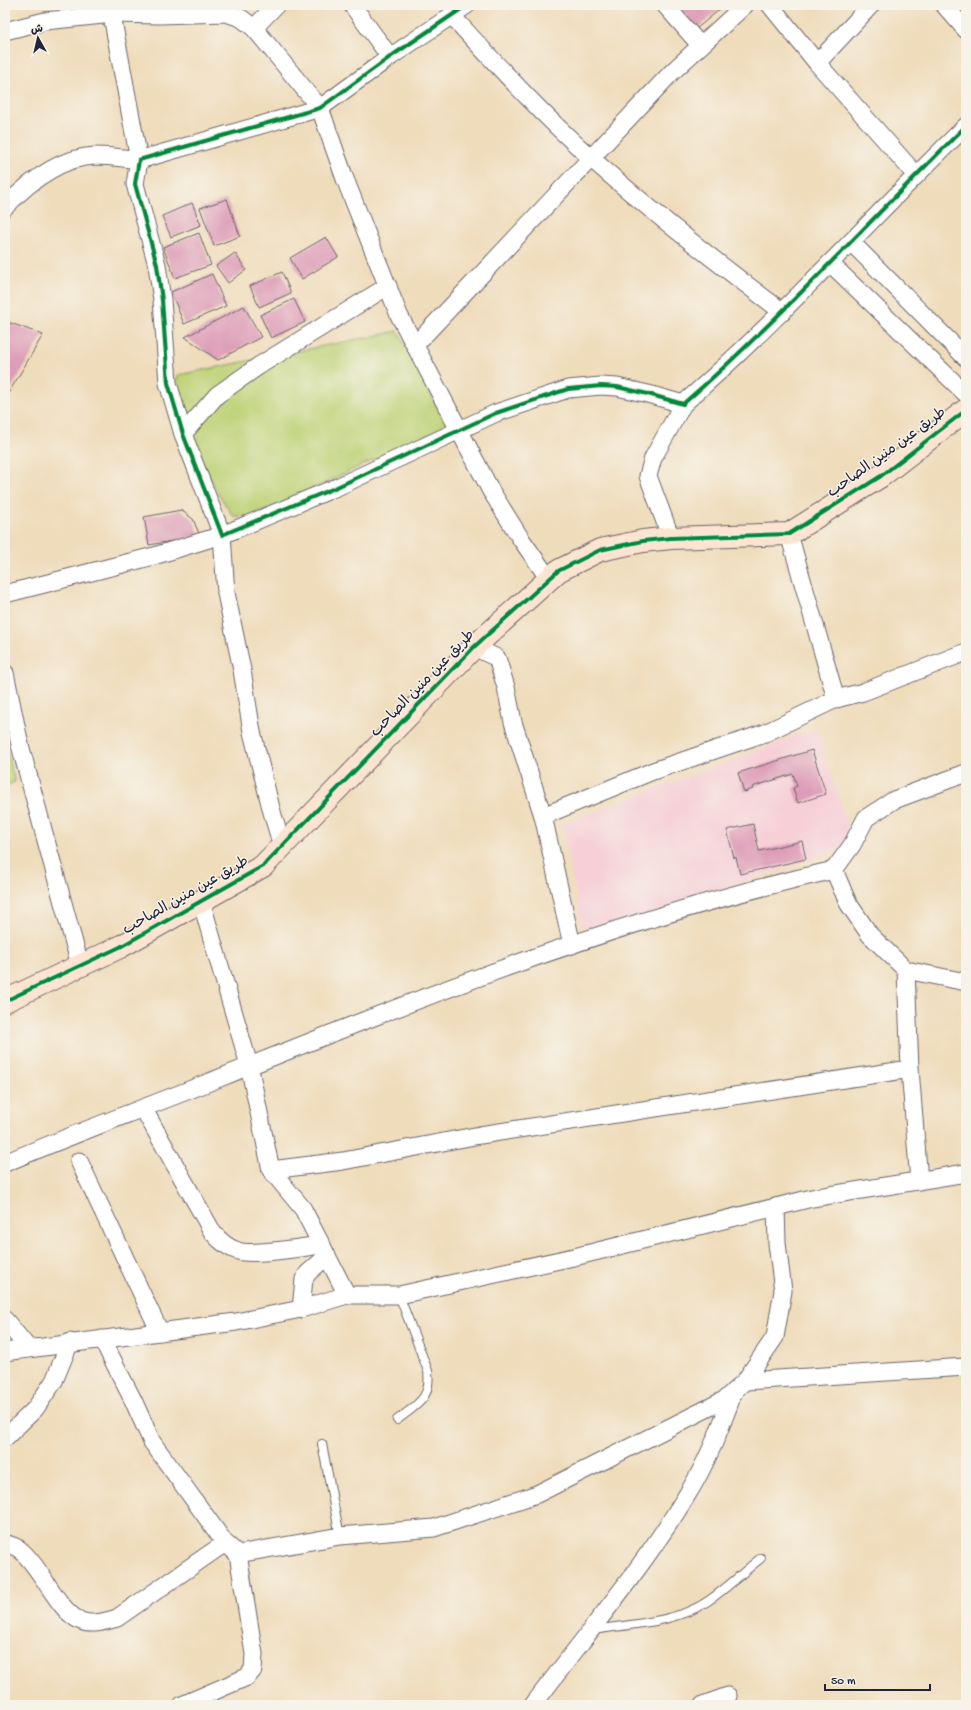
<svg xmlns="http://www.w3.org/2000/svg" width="971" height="1710" viewBox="0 0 971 1710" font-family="'Gochi Hand','Playpen Sans Arabic',sans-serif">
<rect width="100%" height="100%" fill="#f7f3e8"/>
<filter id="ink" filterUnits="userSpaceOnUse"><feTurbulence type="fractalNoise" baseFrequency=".025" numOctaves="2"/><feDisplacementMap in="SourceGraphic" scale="8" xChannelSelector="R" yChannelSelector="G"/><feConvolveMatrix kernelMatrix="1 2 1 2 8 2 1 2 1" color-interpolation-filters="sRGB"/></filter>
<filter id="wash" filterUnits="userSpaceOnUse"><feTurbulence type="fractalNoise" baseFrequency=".012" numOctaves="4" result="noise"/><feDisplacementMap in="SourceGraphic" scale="16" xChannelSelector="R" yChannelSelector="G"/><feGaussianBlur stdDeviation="0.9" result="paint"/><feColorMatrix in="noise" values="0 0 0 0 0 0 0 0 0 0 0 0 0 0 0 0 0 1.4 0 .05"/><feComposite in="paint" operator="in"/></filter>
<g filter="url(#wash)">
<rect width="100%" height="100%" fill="#efdcbb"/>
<path fill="#f6cfd7" d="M816 728 851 835 847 845 836 851 599 931 582 926 562 824Z"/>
<g fill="#bdd276" stroke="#707a58">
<path d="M398 331 447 426 251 517 233 516 219 495 190 438 175 389 178 375Z"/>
<path d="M5 745 15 782 5 786Z"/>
</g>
<g id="blocks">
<g fill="#dd9cb7">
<path d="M676 5H725L696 29Z"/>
<path d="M227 199 240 236 214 246 200 208Z"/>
<path d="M192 203 201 225 171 237 162 216Z"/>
<path d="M199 233 211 265 175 278 163 247Z"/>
<path d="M326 237 338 257 302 279 290 258Z"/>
<path d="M235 253 246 270 228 283 216 266Z"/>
<path d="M282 272 291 293 259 307 250 286Z"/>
<path d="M212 274 226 306 184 324 171 292Z"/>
<path d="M294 299 305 322 271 338 260 315Z"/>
<path d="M244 306 261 337 218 360 185 337Z"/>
<path d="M8 322 43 335 5 399V327Z"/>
<path d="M181 510 193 519 200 536 149 545 144 517Z"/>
<path d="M812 750 826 794 798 803 793 788 797 786 793 774 752 787 753 789 744 792 738 773Z"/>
<path d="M753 824 759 851 802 841 806 859 740 874 736 857 734 858 727 830Z"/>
</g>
</g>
</g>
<g filter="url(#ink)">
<use href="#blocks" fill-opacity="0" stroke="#6a6368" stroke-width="1"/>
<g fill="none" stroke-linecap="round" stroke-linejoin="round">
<defs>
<g id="lane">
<path d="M397 1420C416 1405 432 1399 428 1371L399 1295"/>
<path d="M322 1444 340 1536"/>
<path d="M593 1630C630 1624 676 1623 708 1601 727 1588 743 1572 761 1558"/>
</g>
<g id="street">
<path d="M352 5 390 57"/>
<path d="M467 5 390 57 320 108 139 160 135 184 157 265 162 300 168 383 183 434 222 535 337 487 496 413 568 389 601 386 617 387 648 394 683 404C783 317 871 218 966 126"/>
<path d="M665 5 700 45"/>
<path d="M770 5 817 63 916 175"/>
<path d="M944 5 966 30"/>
<path d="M452 16C497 65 542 115 592 159 653 213 717 263 783 312"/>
<path d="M254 28 276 5"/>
<path d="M5 31 45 21 113 14 159 15 226 13 241 18 254 28 320 108 345 179 399 315 491 491 521 539 549 579"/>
<path d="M817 63 871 5"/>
<path d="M5 207C28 183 61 157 95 156 109 156 124 158 139 160L110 5"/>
<path d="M851 242 966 358"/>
<path d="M830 263 966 394"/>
<path d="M415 345 672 72 745 5"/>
<path d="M183 434 217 395 260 365 388 286"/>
<path d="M789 534 836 699"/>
<path d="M671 538 648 476 653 458 683 404"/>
<path d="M5 594 154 556 222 535 226 593 242 670 252 732 272 812 282 846"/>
<path d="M474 647 497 658 506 687 513 722 543 816 572 945"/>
<path d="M5 673 20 745 80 965"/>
<path d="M543 816 653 771 765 733 836 699 863 692 966 652"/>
<path d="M834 870 852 845 866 818 894 800 966 773"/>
<path d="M201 901 249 1065 271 1170"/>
<path d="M906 970 910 1069"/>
<path d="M143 1108 213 1233C220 1241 228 1248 238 1251 253 1256 304 1247 322 1245"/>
<path d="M79 1161 160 1332"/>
<path d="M5 1163C71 1135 139 1110 207 1083 412 1001 618 918 834 870L848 903 870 935 906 970 966 982"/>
<path d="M919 1181 910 1069 480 1135 343 1161 271 1170 303 1209 347 1295H399L578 1256 812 1198 966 1173"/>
<path d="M301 1309 304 1279 308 1273 327 1256"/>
<path d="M5 1320 28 1348"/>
<path d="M102 1339 133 1400 152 1442 225 1543 238 1554 340 1536 434 1528 537 1494 724 1400 745 1381 775 1337 783 1291 777 1243 776 1207"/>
<path d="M5 1352 236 1322 301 1309 347 1295"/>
<path d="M745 1381 966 1367"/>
<path d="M5 1438 35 1409 54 1381 70 1342"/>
<path d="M5 1543C9 1545 15 1546 19 1549 42 1567 57 1611 81 1621 92 1626 106 1621 117 1618L225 1543"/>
<path d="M182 1705 247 1677 253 1670 254 1654 238 1554"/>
<path d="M533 1705C585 1636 642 1569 687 1495 707 1463 721 1427 734 1391"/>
<path d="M703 1705 728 1696"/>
</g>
<path id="secondary" d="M5 1001 120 947 263 866 474 647 558 571 600 550 643 541 671 538 789 534 881 476 966 410"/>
</defs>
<use href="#lane" stroke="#6a6368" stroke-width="10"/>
<use href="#street" stroke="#6a6368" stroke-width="19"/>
<use href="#secondary" stroke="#6a6368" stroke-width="24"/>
<use href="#lane" stroke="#fff" stroke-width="8"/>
<use href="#street" stroke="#fff" stroke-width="17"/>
<use href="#secondary" stroke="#fde4d1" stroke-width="22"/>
<defs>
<g id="cycleway">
<path d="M467 5 390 57 320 108 139 160 135 184 157 265 162 300 168 383 183 434 222 535 337 487 496 413 568 389 601 386 617 387 648 394 683 404C783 317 871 218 966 126"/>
<path d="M5 1001 120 947 263 866 474 647 558 571 600 550 643 541 671 538 789 534 881 476 966 410"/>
</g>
</defs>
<use href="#cycleway" stroke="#f7f3e8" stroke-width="6"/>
<use href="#cycleway" stroke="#00873e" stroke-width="4"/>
</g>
</g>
<g text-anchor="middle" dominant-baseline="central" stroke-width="3" stroke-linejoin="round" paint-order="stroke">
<g font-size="15" fill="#22223b" stroke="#f7f3e8">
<text transform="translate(887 453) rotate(-36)">طريق عين منين الصاحب</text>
<text transform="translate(423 684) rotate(-46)">طريق عين منين الصاحب</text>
<text transform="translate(186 896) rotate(-30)">طريق عين منين الصاحب</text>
</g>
</g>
<rect width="971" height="1710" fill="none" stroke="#f7f3e8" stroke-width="20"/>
<g transform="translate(38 38) rotate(352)" stroke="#f7f3e8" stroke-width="3" paint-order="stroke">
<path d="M0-3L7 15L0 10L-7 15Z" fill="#22223b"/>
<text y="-6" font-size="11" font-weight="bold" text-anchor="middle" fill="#22223b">ش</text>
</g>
<path d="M825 1684v6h105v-6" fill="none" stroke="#22223b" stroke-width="2"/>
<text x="831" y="1684" font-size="12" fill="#22223b" stroke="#f7f3e8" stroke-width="3" paint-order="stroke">50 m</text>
</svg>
